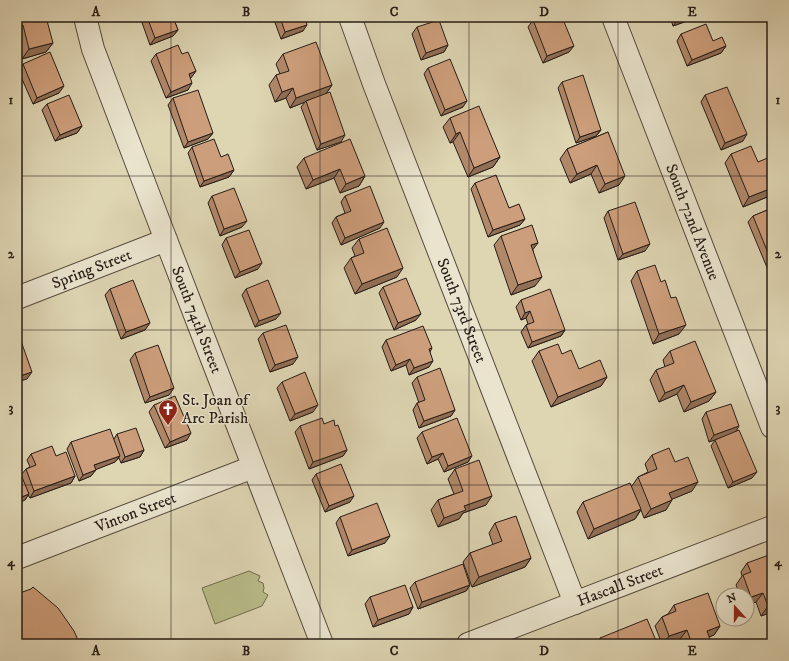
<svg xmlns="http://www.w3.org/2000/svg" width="789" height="661" viewBox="0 0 789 661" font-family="'IM FELL DW Pica',serif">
<rect width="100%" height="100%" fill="#ded5b3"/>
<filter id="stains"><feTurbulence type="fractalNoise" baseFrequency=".005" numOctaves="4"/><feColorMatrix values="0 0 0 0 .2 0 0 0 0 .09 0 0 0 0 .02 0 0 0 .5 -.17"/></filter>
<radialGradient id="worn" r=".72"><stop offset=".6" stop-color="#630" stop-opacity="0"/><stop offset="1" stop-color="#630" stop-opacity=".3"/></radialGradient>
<path fill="#b8bb88" stroke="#706c4f" d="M249 571 260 576 258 581 263 583 264 588 263 592 268 595 262 606 215 624 202 588Z"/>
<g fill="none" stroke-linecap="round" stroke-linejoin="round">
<defs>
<g id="minor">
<path id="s1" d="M85 17 93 49 166 240 322 644"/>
<path id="s2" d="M350 17 374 84 575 603"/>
<path id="s3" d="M613 17 772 427"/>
<path id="s4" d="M17 298 166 240"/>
<path id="s5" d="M17 558 253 467"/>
<path id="s6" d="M468 644 772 527"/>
</g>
</defs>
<use href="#minor" stroke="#554a3d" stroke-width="24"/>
<use href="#minor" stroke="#eae4ce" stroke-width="22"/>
</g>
<g fill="#b0886a" stroke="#271c16">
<path d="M17 17 53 43 46 52 22 59 17 38Z"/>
<path d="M140 17H181L180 18 174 20 178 30 173 36 150 45Z"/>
<path d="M273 17H305L303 31 281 39Z"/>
<path d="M670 17H698L673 26Z"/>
<path d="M533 20 569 52 543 63 528 27Z"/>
<path d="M417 27 448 45 444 52 421 60 412 34Z"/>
<path d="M681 34 713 41 726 46 721 53 687 66 677 41Z"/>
<path d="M156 54H182L196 71 190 78 188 90 166 98 151 61Z"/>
<path d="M283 54 332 85 326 94 341 142 317 150 301 107 305 102 290 108 286 98 275 102 269 85 276 75 280 74 276 64Z"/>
<path d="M23 64 59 93 33 104 18 70Z"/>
<path d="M428 68 463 107 441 116 424 74Z"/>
<path d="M562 82 601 130 596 136 576 143 558 88Z"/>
<path d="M705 95 743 141 721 150 701 102Z"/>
<path d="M173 98 213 133 208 139 184 148 168 105Z"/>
<path d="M47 104 82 126 77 133 55 141 42 110Z"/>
<path d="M450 118 500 157 493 167 468 177 453 142 450 143 443 127Z"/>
<path d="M608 132 619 185 599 193 591 174 570 183 560 159 567 149Z"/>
<path d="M192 147 221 157 234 170 229 177 200 187 188 153Z"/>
<path d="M731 154 758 162 772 163V195L743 207 725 163Z"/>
<path d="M304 158 365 176 359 186 340 193 334 178 306 189 297 167Z"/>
<path d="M475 183 509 208 525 219 520 225 488 237 471 189Z"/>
<path d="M212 196 242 227 220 236 208 203Z"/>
<path d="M345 196 380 228 341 245 332 223 336 217 345 213 341 202Z"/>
<path d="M772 208V277H771L748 222 753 216Z"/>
<path d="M608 211 645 251 618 260 604 218Z"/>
<path d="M501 236 533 250 535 286 511 295 494 245Z"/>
<path d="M226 238 258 269 235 278 222 245Z"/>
<path d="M359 239 397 277 355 294 344 268 351 258 355 256 352 248Z"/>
<path d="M637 271 661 282 671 298 679 334 653 344 631 281Z"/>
<path d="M383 287 416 320 394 330 379 293Z"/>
<path d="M110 289 145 330 121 339 105 295Z"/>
<path d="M246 289 276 319 255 327 242 295Z"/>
<path d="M521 300 565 330 561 336 528 348 521 332 526 325 528 324 526 318 521 320 516 307Z"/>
<path d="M263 333 293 364 270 372 258 339Z"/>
<path d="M386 340 432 348 430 352 429 367 409 375 406 365 391 371 382 347Z"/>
<path d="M539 351 562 354 579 369 607 377 601 386 551 407 532 361Z"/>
<path d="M670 351 716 392 709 401 684 412 677 394 659 402 650 380 656 370 665 367 663 360Z"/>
<path d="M135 353 169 395 145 403 130 360Z"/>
<path d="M417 377 455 410 451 416 419 428 413 410 417 403H419L412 383Z"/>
<path d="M282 382 313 412 290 421 277 388Z"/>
<path d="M154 405 187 440 165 448 149 412Z"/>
<path d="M706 412 736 431 752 478 728 488 711 446 715 440 719 438 709 442 702 419Z"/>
<path d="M324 424 335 426 347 450 343 456 309 469 295 432 300 426Z"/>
<path d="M422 432 468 462 444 472 438 459 427 464 417 438Z"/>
<path d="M117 434 144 450 140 457 121 463 119 458 115 462 96 469 91 476 79 481 67 449 71 442 114 439Z"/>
<path d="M31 454 56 456 75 476 71 483 30 498 28 495 25 500 21 475 26 469 30 467 27 460Z"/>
<path d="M652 455 675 462 692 491 672 499 666 510 644 518 641 510 635 519 588 539 577 512 583 502 632 486 638 477 648 472 645 464Z"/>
<path d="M455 469 486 505 463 513 459 519 438 527 431 510 438 500 454 494 448 479Z"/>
<path d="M316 474 350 502 325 512 312 480Z"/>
<path d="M340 517 385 543 348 556 336 523Z"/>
<path d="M495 523 531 558 525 567 472 587 463 562 470 553 493 545 489 533Z"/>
<path d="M747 563 772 564V612L761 616 756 602 747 605V595H740L736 585 742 576 741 572Z"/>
<path d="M415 582 470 585 466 591 418 609 410 588Z"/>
<path d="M370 597 413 607 409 614 373 627 365 604Z"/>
<path d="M674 605 720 626 714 635 709 637V644H682L680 639 667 644H662L655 626 662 617 668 614Z"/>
<path d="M600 638 657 643 656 644H585L597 642Z"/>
</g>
<g fill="#906f56" stroke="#271c16">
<path d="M172 17H181L180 18 168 23Z"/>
<path d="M680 17H698L673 26Z"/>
<path d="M23 25 17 33V26Z"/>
<path d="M307 25 303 31 281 39 285 32Z"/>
<path d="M178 30 173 36 150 45 155 38Z"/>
<path d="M53 43 46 52 22 59 29 49Z"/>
<path d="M448 45 444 52 421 60 426 53Z"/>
<path d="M574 46 569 52 543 63 547 56Z"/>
<path d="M726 46 721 53 687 66 692 60Z"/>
<path d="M196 71 191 78 184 81 189 74Z"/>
<path d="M192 83 188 90 166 98 171 92Z"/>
<path d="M332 85 325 95 306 101 305 102 290 108 296 98Z"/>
<path d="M64 86 59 93 33 104 37 98Z"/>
<path d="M293 88 286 98 275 102 282 92Z"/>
<path d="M467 101 463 107 441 116 445 110Z"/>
<path d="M82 126 77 133 55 141 60 135Z"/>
<path d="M601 130 596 136 576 143 580 137Z"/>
<path d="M460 132 453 142 450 143 456 134Z"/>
<path d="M213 133 208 139 184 148 188 142Z"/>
<path d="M747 134 743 141 721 150 725 143Z"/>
<path d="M345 135 341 142 317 150 321 144Z"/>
<path d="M500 157 493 167 468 177 474 168Z"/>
<path d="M597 165 591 174 570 183 577 174Z"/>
<path d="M340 169 334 178 306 189 313 180Z"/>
<path d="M234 170 229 177 200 187 204 181Z"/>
<path d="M365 176 359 186 340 193 346 184Z"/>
<path d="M625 176 619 185 599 193 605 184Z"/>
<path d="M772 188V195L743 207 749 197Z"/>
<path d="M525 219 520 225 488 237 493 230Z"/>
<path d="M247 221 242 227 220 236 224 229Z"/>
<path d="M384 222 380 228 341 245 345 238Z"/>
<path d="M538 243 531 252V245Z"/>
<path d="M650 244 645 251 618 260 623 254Z"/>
<path d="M262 263 258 269 235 278 240 272Z"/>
<path d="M403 268 397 277 355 294 362 284Z"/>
<path d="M542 277 535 286 511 295 518 285Z"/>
<path d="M530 311 526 318 521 320 525 313Z"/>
<path d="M281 313 276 319 255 327 259 321Z"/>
<path d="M421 314 416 320 394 330 398 323Z"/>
<path d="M150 323 145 330 121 339 126 332Z"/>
<path d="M686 325 679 334 653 344 659 334Z"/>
<path d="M565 330 561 336 528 348 532 342Z"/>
<path d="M298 357 293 364 270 372 275 365Z"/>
<path d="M410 359 406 365 391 371 396 365Z"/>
<path d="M433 361 429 367 409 375 414 368Z"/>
<path d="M32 372 27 379 17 382V377Z"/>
<path d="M607 377 601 386 551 407 558 397Z"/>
<path d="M684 385 677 394 659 402 665 393Z"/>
<path d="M174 388 169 395 145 403 150 397Z"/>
<path d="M716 392 709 401 684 412 691 402Z"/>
<path d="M318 405 313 412 290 421 295 414Z"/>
<path d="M455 410 451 416 419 428 424 421Z"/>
<path d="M739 426 735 433 709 442 714 435Z"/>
<path d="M191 433 187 440 165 448 170 442Z"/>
<path d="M144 450 140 457 121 463 125 457Z"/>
<path d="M347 450 343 456 309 469 313 462Z"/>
<path d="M443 453 438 459 427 464 432 457Z"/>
<path d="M120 456 115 462 90 472 94 465Z"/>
<path d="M472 456 468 462 444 472 448 466Z"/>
<path d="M96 470 91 476 79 481 83 475Z"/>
<path d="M757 472 752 478 728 488 733 482Z"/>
<path d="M75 476 71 483 30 498 34 491Z"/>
<path d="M698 482 692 491 663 503 669 493Z"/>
<path d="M29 494 25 500 17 504V499Z"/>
<path d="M354 496 350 502 325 512 329 506Z"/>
<path d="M492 496 486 505 463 513 459 519 438 527 444 518 464 506Z"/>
<path d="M672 500 666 510 644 518 651 509Z"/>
<path d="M641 509 635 519 588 539 594 529Z"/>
<path d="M390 536 385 543 348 556 352 550Z"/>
<path d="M531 558 525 567 472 587 479 577Z"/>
<path d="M470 585 466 591 418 609 422 602Z"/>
<path d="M763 593 756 602 747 605V602L751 597Z"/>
<path d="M772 605V612L761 616 768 606Z"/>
<path d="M413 607 409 614 373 627 378 620Z"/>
<path d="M720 626 714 635 700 640 707 631Z"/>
<path d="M687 630 680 639 667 644H664L669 636Z"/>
</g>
<g fill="#cd9e7b" stroke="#271c16">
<path d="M17 17H46L53 43 29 49 23 25 17 26Z"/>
<path d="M147 17H173L178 30 155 38Z"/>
<path d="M280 17H305L307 25 285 32Z"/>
<path d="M541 17H562L574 46 547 56 533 20Z"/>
<path d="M439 20 448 45 426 53 417 27Z"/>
<path d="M706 24 713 41 722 37 726 46 692 60 681 34Z"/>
<path d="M316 42 332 85 296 98 293 88 282 92 276 75 289 71 283 54Z"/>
<path d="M178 45 182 54 188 52 196 71 189 74 192 83 171 92 156 54Z"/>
<path d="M50 52 64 86 37 98 23 64Z"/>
<path d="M450 59 467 101 445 110 428 68Z"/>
<path d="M583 75 601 130 580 137 562 82Z"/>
<path d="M727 87 747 134 725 143 705 95Z"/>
<path d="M198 90 213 133 188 142 173 98Z"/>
<path d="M330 92 345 135 321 144 306 101Z"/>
<path d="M69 95 82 126 60 135 47 104Z"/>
<path d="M479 106 500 157 474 168 460 132 456 134 450 118Z"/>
<path d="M608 132 625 176 605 184 597 165 577 174 567 149Z"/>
<path d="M214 139 221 157 228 154 234 170 204 181 192 147Z"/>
<path d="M350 139 365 176 346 184 340 169 313 180 304 158Z"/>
<path d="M751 146 758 162 770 157 772 163V188L749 197 731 154Z"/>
<path d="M496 175 509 208 519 204 525 219 493 230 475 183Z"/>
<path d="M370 186 384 222 345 238 336 217 351 211 345 196Z"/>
<path d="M234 188 247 221 224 229 212 196Z"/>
<path d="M635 202 650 244 623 254 608 211Z"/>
<path d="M772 208V263L753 216Z"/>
<path d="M532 225 538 243 531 245 542 277 518 285 501 236Z"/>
<path d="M387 228 403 268 362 284 351 258 364 253 359 239Z"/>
<path d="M249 230 262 263 240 272 226 238Z"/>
<path d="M655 265 661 282 665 280 671 298 676 297 686 325 659 334 637 271Z"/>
<path d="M406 278 421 314 398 323 383 287Z"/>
<path d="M133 280 150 323 126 332 110 289Z"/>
<path d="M268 280 281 313 259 321 246 289Z"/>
<path d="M550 289 565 330 532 342 526 325 534 322 530 311 525 313 521 300Z"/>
<path d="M286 325 298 357 275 365 263 333Z"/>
<path d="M423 326 432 348 429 349 433 361 414 368 410 359 396 365 386 340Z"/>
<path d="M21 341 32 372 17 377V342Z"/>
<path d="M695 341 716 392 691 402 684 385 665 393 656 370 674 363 670 351Z"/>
<path d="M558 344 562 354 571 350 579 369 600 360 607 377 558 397 539 351Z"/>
<path d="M158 345 174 388 150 397 135 353Z"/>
<path d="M440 368 455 410 424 421 417 403 425 400 417 377Z"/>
<path d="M305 372 318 405 295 414 282 382Z"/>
<path d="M175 396 191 433 170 442 154 405Z"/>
<path d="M731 404 739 426 714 435 706 412Z"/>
<path d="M322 418 324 424 334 420 335 426 338 425 347 450 313 462 300 426Z"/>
<path d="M457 418 472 456 448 466 443 453 432 457 422 432Z"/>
<path d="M136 428 144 450 125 457 117 434Z"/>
<path d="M110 429 120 456 94 465 96 470 83 475 71 442Z"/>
<path d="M739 430 757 472 733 482 715 440Z"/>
<path d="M52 446 56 456 66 452 75 476 34 491 26 469 36 465 31 454Z"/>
<path d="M669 448 675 462 688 457 698 482 669 493 672 500 651 509 638 477 657 469 652 455Z"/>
<path d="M479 460 492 496 464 506 466 510 444 518 438 500 463 491 455 469Z"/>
<path d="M341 464 354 496 329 506 316 474Z"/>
<path d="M17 465 29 494 17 499Z"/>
<path d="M630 483 641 509 594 529 583 502Z"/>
<path d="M377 503 390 536 352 550 340 517Z"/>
<path d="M516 516 531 558 479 577 470 553 502 541 495 523Z"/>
<path d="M769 555 772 564V605L768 606 763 593 751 597 743 575 751 572 747 563Z"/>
<path d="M463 564 470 585 422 602 415 582Z"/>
<path d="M405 585 413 607 378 620 370 597Z"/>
<path d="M33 587 58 608 74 631 78 640 81 639 98 640 107 644H17V594L31 589Z"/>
<path d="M708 593 720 626 707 631 711 642 705 644H692L687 630 669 636 662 617 676 611 674 605Z"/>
<path d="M647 619 657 643 654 644H602L600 638Z"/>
<path d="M596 639 598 644H585Z"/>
</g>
<path fill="none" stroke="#271c16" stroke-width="1" stroke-opacity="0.55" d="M171 17V644M320 17V644M469 17V644M618 17V644M17 176H772M17 330H772M17 485H772"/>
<defs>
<symbol id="church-pin" viewBox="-11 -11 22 30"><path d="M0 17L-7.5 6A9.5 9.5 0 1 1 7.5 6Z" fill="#8f2418" stroke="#eae4ce"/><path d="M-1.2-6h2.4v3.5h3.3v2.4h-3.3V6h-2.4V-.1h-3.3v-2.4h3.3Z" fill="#fff"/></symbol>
</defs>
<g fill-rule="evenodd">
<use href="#church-pin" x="157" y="398" width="22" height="30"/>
</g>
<g text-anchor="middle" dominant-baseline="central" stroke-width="3" stroke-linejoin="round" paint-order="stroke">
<g font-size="16" fill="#271c16" stroke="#eae4ce">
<text stroke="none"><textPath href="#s3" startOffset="220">South 72nd Avenue</textPath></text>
<text stroke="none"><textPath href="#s4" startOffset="80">Spring Street</textPath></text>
<text stroke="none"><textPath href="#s2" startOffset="314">South 73rd Street</textPath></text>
<text stroke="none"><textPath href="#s1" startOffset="323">South 74th Street</textPath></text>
<text stroke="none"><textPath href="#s5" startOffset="127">Vinton Street</textPath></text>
<text stroke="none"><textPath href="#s6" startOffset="163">Hascall Street</textPath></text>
</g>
<g font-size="16" fill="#271c16" stroke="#eae4ce" text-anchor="start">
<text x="182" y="400">St. Joan of<tspan x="182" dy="18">Arc Parish</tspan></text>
</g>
</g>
<rect width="789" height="661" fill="none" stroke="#ded5b3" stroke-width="44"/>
<g transform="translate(735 607) rotate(339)"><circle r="19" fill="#eae4ce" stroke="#9c9484"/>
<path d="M0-3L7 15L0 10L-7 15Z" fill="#8f2418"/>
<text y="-6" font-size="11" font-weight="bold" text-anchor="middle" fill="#271c16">N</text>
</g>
<rect x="22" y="22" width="745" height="617" fill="none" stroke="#271c16" stroke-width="1.5"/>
<g font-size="13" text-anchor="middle" font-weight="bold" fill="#271c16">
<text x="96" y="16">A</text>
<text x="246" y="16">B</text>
<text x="394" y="16">C</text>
<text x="544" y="16">D</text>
<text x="692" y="16">E</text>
<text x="11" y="104">1</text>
<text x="778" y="104">1</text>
<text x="11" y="258">2</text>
<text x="778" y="258">2</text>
<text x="11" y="412">3</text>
<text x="778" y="412">3</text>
<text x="11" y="566">4</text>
<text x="778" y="566">4</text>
<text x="96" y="655">A</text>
<text x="246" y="655">B</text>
<text x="394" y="655">C</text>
<text x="544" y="655">D</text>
<text x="692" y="655">E</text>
</g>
<rect width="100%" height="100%" filter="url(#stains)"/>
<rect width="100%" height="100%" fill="url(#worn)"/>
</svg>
